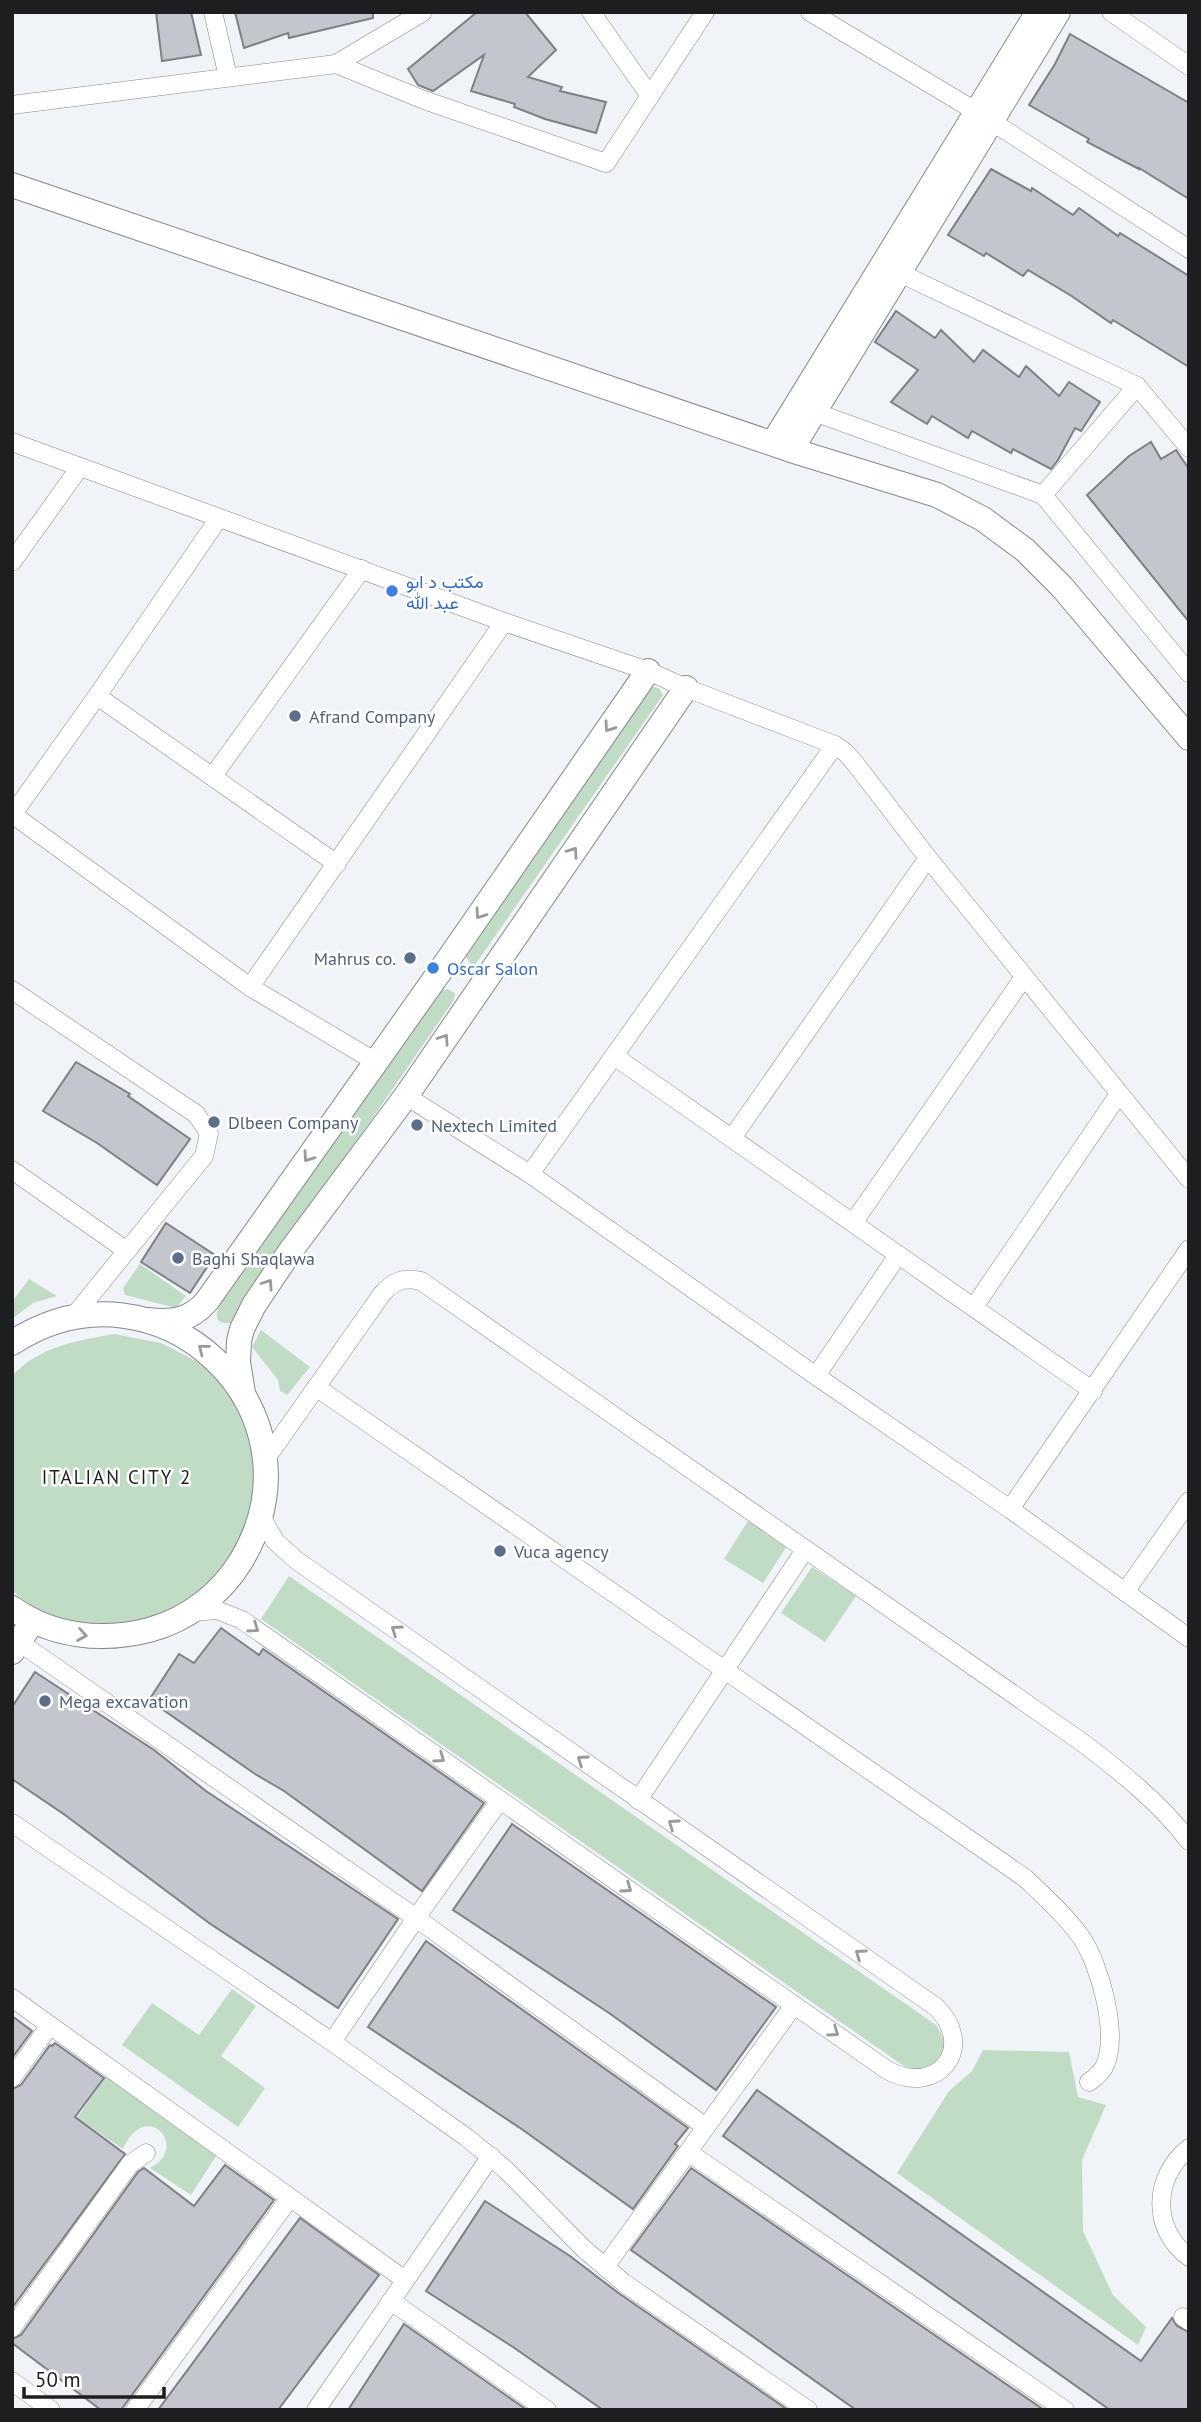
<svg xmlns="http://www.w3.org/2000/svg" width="1201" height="2422" viewBox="0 0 1201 2422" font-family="'PT Sans',Vazirmatn,sans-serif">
<rect width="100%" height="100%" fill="#f0f3f8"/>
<g fill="#c1dcc5">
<path d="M653 687 659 688 663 695 475 965 470 964 464 953 642 699Z"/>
<path d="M447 989 455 993 454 1000 231 1323C198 1326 232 1287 239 1276L440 991Z"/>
<path d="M140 1264 186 1296 176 1308 125 1295 123 1288Z"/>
<path d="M29 1279 57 1296 33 1303 12 1319V1302Z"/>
<path d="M261 1330 310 1367 287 1395 280 1391 278 1380 252 1347Z"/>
<path d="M114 1334 161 1343 204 1365 237 1401 257 1445 250 1540 186 1612 90 1630 43 1614 12 1591V1376C40 1346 76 1341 114 1334Z"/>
<path d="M748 1521 787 1546 763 1583 724 1559Z"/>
<path d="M812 1567 856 1596 825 1642 781 1613Z"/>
<path d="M289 1576 936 2025C950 2044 945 2058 927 2072L911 2071 261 1619Z"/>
<path d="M232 1989 256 2006 221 2056 265 2088 238 2127 122 2045 152 2003 199 2035Z"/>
<path d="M983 2050 1069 2052 1078 2097 1106 2105 1082 2160 1083 2231 1113 2295 1146 2327 1138 2345 897 2173 949 2091 972 2071Z"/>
<path d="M107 2075 218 2153 191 2195 150 2168C191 2148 146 2097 123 2149L77 2118Z"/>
</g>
<g fill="#c3c6cc" stroke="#7d8085" stroke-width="2">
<path d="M156 12H191L201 55 162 61Z"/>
<path d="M235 12H373V18L289 38 288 33 244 48Z"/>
<path d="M477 12H525L556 50 528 77 562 87 560 91 606 102 596 133 545 119 514 107 515 104 471 91 484 55 433 91 418 85 408 69Z"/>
<path d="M1070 34 1189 103V199L1139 168V169L1087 142 1089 139 1029 105 1055 64Z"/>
<path d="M991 169 1031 191 1032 188 1073 215 1079 208 1118 236 1120 233 1189 276V367L1113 320 1111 323 1070 295 1028 270 1023 276 986 253 984 256 948 235Z"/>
<path d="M896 311 935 338 941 330 974 362 983 350 1019 377 1026 366 1059 396 1069 382 1100 402 1081 431 1075 428 1058 460 1051 469 1013 449 1011 453 972 431 968 438 932 416 927 424 891 402 918 370 875 342Z"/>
<path d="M1151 442 1161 459 1176 450 1189 469V622L1087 495 1129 456Z"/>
<path d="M76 1062 130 1094 128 1096 190 1139 157 1185 97 1143 43 1111Z"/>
<path d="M166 1223 215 1255 190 1293 141 1262Z"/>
<path d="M221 1628 259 1655 263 1649 484 1803 422 1891 284 1791 255 1774 149 1700 179 1654 194 1663Z"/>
<path d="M35 1672 154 1750 206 1791 398 1919 338 2008 209 1923 65 1815 12 1779V1707Z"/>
<path d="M512 1824 776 2007 716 2090 609 2013 453 1910Z"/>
<path d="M426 1941 688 2128 675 2144 678 2146 633 2209 523 2130 368 2027Z"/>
<path d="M12 2016 32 2031 12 2058Z"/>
<path d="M55 2043 104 2078 75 2117 125 2154 12 2308V2089L21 2085 50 2045 52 2046Z"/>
<path d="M757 2090 1141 2361 1172 2318 1177 2326 1189 2332V2410H1110L723 2136Z"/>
<path d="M225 2165 274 2200 121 2410H101L12 2343V2339L21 2335 138 2172 144 2168 194 2206Z"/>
<path d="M691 2168 1044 2410H856L631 2250Z"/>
<path d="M485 2201 570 2256 617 2292 788 2410H603L513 2347 426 2291Z"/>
<path d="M300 2218 379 2275 278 2410H158Z"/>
<path d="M404 2324 527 2410H348Z"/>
</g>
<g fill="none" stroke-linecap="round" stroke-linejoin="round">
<defs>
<g id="street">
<path d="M213 12 228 77"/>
<path d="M591 12 650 96"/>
<path d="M810 12 977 112 1189 249"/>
<path d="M1111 12 1189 66"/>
<path d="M336 64 423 12"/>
<path d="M12 105 336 64 424 100 606 163 705 12"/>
<path d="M889 268 1137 386 1189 448"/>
<path d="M806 409 1043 495 1189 673"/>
<path d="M12 442 504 622 648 671 686 688 835 745 846 753 854 762 928 858 1189 1179"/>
<path d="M1043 495 1137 386"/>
<path d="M12 562 80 467"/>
<path d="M97 696 337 864"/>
<path d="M213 776 362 569"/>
<path d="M12 814 250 987 376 1062"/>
<path d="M13 814 97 696 219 518"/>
<path d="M250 987 504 622"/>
<path d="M12 990 196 1114 209 1133 204 1156 73 1317"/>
<path d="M614 1056 1093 1391"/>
<path d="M406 1096 530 1174 816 1376 1010 1509 1189 1638"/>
<path d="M732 1138 928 858"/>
<path d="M12 1170 127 1251"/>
<path d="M530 1174 835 745"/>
<path d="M853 1223 1024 977"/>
<path d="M974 1307 1119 1094"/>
<path d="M816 1376 898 1255"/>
<path d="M316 1387 1025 1878C1045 1897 1065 1915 1081 1937 1100 1964 1120 2037 1104 2067 1100 2074 1095 2078 1089 2082"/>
<path d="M265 1460 382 1294C393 1281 404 1277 421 1281L1083 1743C1121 1772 1160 1803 1189 1841"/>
<path d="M1010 1509 1189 1249"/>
<path d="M1125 1592 1189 1501"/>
<path d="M192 1612 217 1610 242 1620 887 2070C938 2098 977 2047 936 2007L296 1560 275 1541 261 1516"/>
<path d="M19 1642 416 1918 706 2127"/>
<path d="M638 1800 805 1550"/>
<path d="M12 1823 332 2042 466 2137 505 2169 584 2249 624 2283 808 2410"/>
<path d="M12 1998 405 2280"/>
<path d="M332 2042 416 1918 500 1800"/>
<path d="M12 2078 50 2025"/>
<path d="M1189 2148C1153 2177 1151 2229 1189 2257"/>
<path d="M688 2152 1065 2410"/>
<path d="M605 2267 794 2005"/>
<path d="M391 2301 547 2410"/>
<path d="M1183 2317 1189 2321"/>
<path d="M12 2328 130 2164 146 2153"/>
<path d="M12 2381 51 2410"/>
<path d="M135 2410 290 2198"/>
<path d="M316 2410 491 2156"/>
</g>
<g id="secondary">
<path d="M12 185 791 450 937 495 983 519 1025 550 1062 587 1189 738"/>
<path d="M773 443 1038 12"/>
<path d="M791 450 1058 12"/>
<path d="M148 1320C173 1323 191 1320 207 1301L441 970 648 671"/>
<path d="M12 1343C158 1247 331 1411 241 1561 221 1594 187 1620 149 1630 103 1642 52 1637 12 1608"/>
<path d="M243 1393 238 1362 239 1341 242 1329 254 1305 289 1253 406 1096 686 688"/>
<path d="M12 1652 33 1621"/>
</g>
</defs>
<use href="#street" stroke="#86888e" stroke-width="19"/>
<use href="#secondary" stroke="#86888e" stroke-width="26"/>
<use href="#street" stroke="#fff" stroke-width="18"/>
<use href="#secondary" stroke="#fff" stroke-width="24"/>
</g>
<defs><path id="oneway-chevron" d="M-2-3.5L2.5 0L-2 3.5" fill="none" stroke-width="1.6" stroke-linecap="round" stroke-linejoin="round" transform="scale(1.75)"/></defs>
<g stroke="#999a9b">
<use href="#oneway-chevron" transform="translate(609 727) rotate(125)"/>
<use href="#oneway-chevron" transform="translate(573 852) rotate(-55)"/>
<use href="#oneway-chevron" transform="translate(480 914) rotate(125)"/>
<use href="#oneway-chevron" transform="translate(444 1039) rotate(-56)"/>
<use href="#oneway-chevron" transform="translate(308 1157) rotate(125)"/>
<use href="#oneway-chevron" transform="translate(268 1284) rotate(-56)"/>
<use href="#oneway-chevron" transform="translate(203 1349) rotate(-142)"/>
<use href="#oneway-chevron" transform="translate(254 1628) rotate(35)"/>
<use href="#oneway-chevron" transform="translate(396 1630) rotate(-145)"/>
<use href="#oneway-chevron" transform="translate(82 1635) rotate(9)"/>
<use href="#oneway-chevron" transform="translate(440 1758) rotate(35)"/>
<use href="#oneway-chevron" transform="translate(582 1760) rotate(-145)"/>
<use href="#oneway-chevron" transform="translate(673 1824) rotate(-145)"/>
<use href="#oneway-chevron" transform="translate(627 1888) rotate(35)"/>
<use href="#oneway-chevron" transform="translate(860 1954) rotate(-145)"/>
<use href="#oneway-chevron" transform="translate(834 2032) rotate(35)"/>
</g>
<g fill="#3f7fe0" stroke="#fff" stroke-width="2.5">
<circle cx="392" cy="591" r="7"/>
<circle cx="433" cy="968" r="7"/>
</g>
<g fill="#5c6f8a" stroke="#fff" stroke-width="2.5">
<circle cx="295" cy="716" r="7"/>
<circle cx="410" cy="958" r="7"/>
<circle cx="214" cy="1122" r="7"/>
<circle cx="417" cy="1125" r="7"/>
<circle cx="178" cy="1258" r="7"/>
<circle cx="500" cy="1551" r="7"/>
<circle cx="45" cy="1701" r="7"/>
</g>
<g text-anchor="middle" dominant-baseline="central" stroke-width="5" stroke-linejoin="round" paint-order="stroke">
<g font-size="18" fill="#366cbe" stroke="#fff" text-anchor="start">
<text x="406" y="581">مكتب د ابو<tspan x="406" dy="21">عبد الله</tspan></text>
<text x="447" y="968">Oscar Salon</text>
</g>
<g font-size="18" fill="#4e5e75" stroke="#fff" text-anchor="start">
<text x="309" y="716">Afrand Company</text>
<text x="396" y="958" text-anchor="end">Mahrus co.</text>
<text x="228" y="1122">Dlbeen Company</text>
<text x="431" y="1125">Nextech Limited</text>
<text x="192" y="1258">Baghi Shaqlawa</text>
<text x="514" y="1551">Vuca agency</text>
<text x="59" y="1701">Mega excavation</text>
</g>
<g font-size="19" letter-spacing="2" fill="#1d1e20" stroke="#fff">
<text x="117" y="1477">ITALIAN CITY 2</text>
</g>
</g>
<rect width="1201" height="2422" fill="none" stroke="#1d1e20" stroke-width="28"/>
<path d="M24 2387v10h140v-10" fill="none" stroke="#1d1e20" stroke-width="3.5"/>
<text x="35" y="2387" font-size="21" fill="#1d1e20" stroke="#ffffff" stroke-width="5" paint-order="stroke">50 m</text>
</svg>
